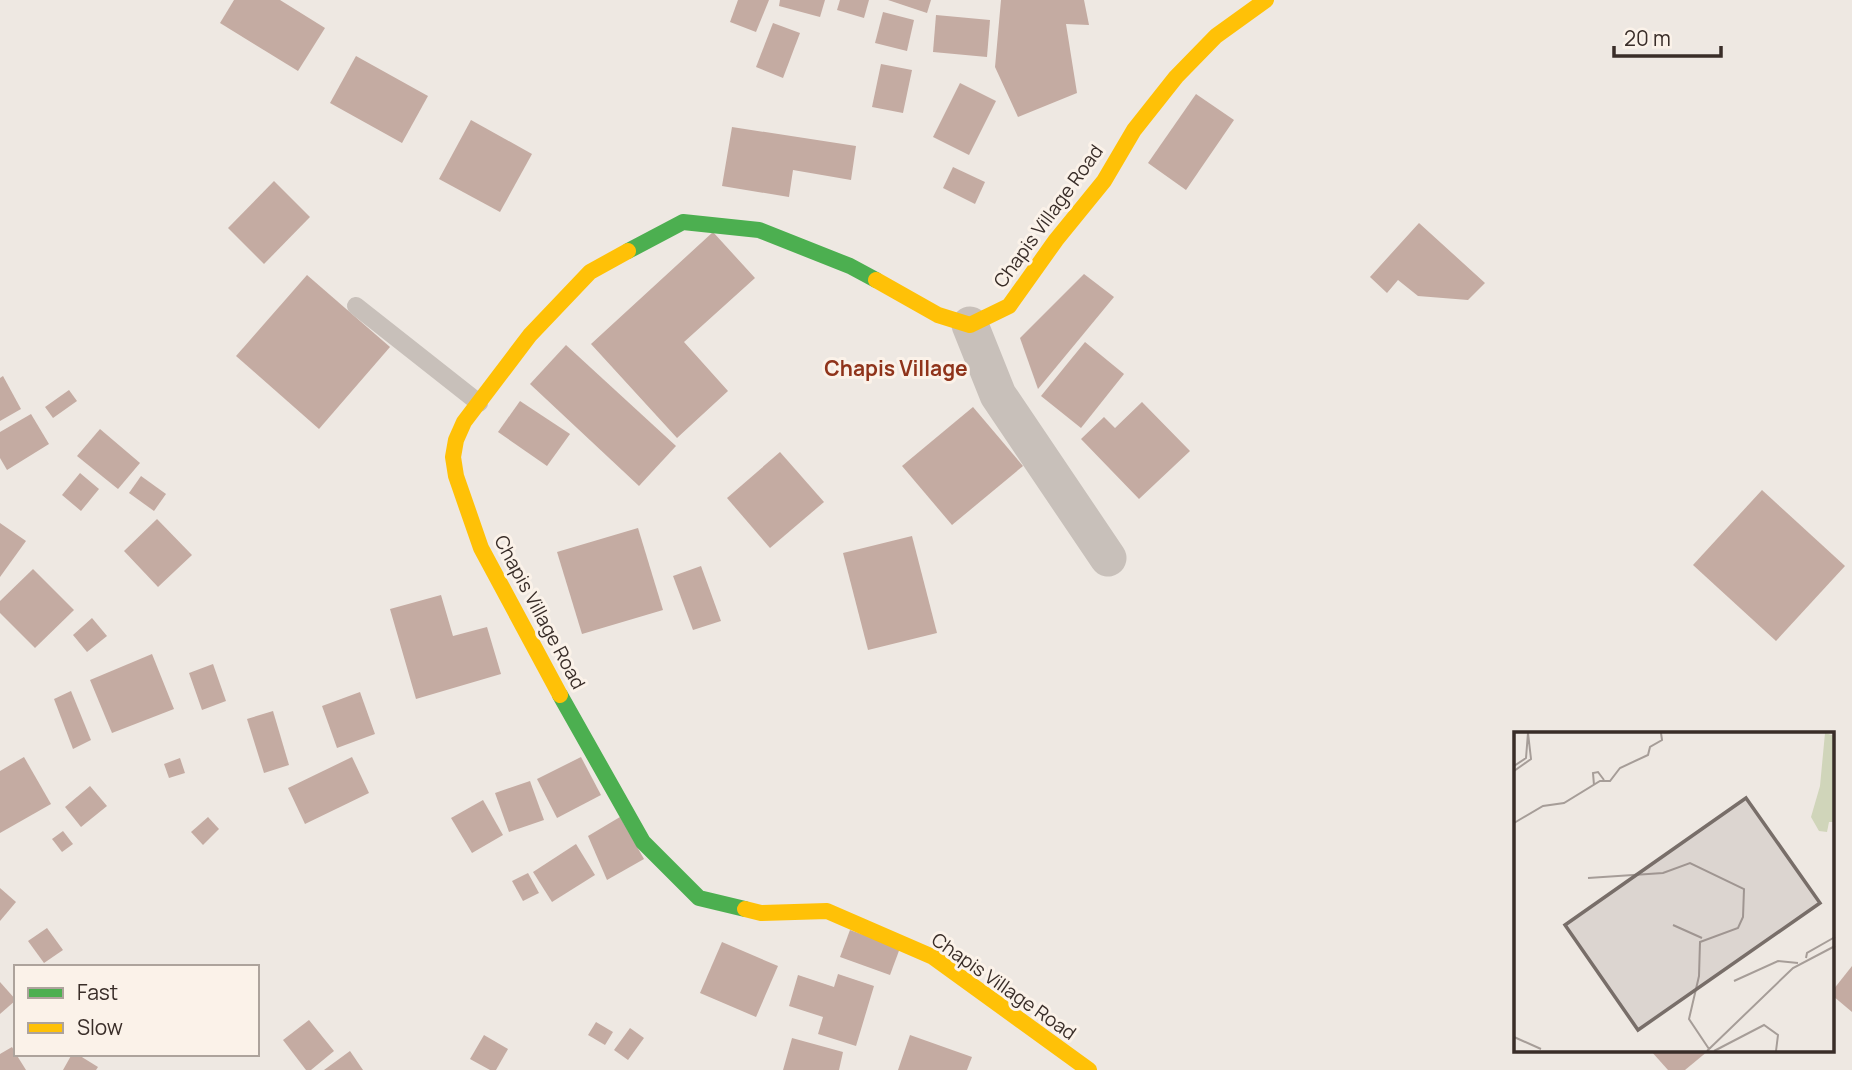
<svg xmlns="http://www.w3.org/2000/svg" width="1852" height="1070" viewBox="0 0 1852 1070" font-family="Manrope,sans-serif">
<rect width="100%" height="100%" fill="#eee8e2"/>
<g fill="#c4aba2">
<path d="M234 0H280L325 28 298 71 220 23Z"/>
<path d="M738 0H769L756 32 730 22Z"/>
<path d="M780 0H825L820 17 779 6Z"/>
<path d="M840 0H869L864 18 837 10Z"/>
<path d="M888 0H931L927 13Z"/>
<path d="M1001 0H1084L1089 25 1066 24 1077 93 1018 117 995 67Z"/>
<path d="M883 12 914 20 907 51 875 43Z"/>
<path d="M936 15 990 20 987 57 933 52Z"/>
<path d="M773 23 800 33 783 78 756 67Z"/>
<path d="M356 56 428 96 402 143 330 103Z"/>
<path d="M881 64 912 70 903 113 872 107Z"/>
<path d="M960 83 996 101 969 155 933 137Z"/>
<path d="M1196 94 1234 120 1186 190 1148 163Z"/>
<path d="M471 120 532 154 500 212 439 179Z"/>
<path d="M732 127 856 146 851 180 793 170 789 197 722 186Z"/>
<path d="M953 167 985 182 975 204 943 188Z"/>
<path d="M274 181 310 217 264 264 228 228Z"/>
<path d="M1419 223 1485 283 1468 300 1418 296 1398 280 1387 293 1370 277Z"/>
<path d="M713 232 755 278 684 342 728 391 677 438 591 344Z"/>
<path d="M1084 274 1114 297 1038 389 1020 338Z"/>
<path d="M307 275 390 347 319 429 236 356Z"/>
<path d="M1085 342 1124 374 1081 428 1041 396Z"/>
<path d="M566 345 676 446 639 486 530 384Z"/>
<path d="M3 376 21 409 0 421V378Z"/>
<path d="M69 390 77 401 53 418 45 407Z"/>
<path d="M520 401 570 434 547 466 498 432Z"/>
<path d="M1142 402 1190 451 1139 499 1081 439 1104 417 1115 428Z"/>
<path d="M973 407 1023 466 952 525 902 466Z"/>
<path d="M31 414 49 444 7 470 0 458V432Z"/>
<path d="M100 429 140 463 118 489 77 456Z"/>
<path d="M780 452 824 502 770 548 727 498Z"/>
<path d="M80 473 99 489 81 511 62 495Z"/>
<path d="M141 476 166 494 154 511 129 493Z"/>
<path d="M1762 490 1845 566 1776 641 1693 565Z"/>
<path d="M157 519 192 555 158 587 124 551Z"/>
<path d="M0 523 26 541 0 577Z"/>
<path d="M638 528 663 610 582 634 557 552Z"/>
<path d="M912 536 937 633 868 650 843 553Z"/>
<path d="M701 566 721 621 693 630 673 576Z"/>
<path d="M33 569 74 610 35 648 0 613V601Z"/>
<path d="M441 595 453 636 487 627 501 674 416 699 390 609Z"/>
<path d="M92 618 107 636 87 652 73 635Z"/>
<path d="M152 654 174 709 112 733 90 680Z"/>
<path d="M213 664 226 701 202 710 189 673Z"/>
<path d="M71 691 91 740 73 749 54 699Z"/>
<path d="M360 692 375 734 337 748 322 706Z"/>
<path d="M273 711 289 765 264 773 247 719Z"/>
<path d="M24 757 51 804 0 833V771Z"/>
<path d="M352 757 369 793 305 824 288 788Z"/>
<path d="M581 757 601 795 557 818 537 779Z"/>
<path d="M180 758 185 773 169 778 164 764Z"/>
<path d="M530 781 544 820 509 832 495 793Z"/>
<path d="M90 786 107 806 81 827 65 807Z"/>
<path d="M483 800 503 835 472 853 451 818Z"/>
<path d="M208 817 219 829 203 845 191 832Z"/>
<path d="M620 817 644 859 607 880 588 836Z"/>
<path d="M63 831 73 844 62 852 52 839Z"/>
<path d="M576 844 595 875 552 902 533 872Z"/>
<path d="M528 873 539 893 523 901 512 881Z"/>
<path d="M0 888 16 902 0 921Z"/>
<path d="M47 928 63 950 44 963 28 941Z"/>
<path d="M850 930 900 948 890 975 840 957Z"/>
<path d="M722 942 778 966 756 1017 700 993Z"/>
<path d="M1852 966V1012L1833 996V990Z"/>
<path d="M838 974 874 986 856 1046 818 1034 823 1017 789 1006 798 975 834 987Z"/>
<path d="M0 982 16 1000 0 1014Z"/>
<path d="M309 1020 334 1051 311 1070H306L283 1040Z"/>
<path d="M596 1022 613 1032 605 1045 588 1035Z"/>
<path d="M630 1028 644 1038 628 1060 614 1050Z"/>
<path d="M484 1035 508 1049 496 1070H490L470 1059Z"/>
<path d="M910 1035 972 1057 967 1070H898Z"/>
<path d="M792 1038 843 1052 839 1070H783Z"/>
<path d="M12 1047 16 1054 26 1070H0V1054Z"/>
<path d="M350 1051 363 1070H324Z"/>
<path d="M1651 1051H1708L1685 1070H1668Z"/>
<path d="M72 1054H77L98 1067 96 1070H63Z"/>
</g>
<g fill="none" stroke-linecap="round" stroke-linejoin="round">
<path stroke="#c8c0ba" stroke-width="18" d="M356 306 479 403"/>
<path stroke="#c8c0ba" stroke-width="37" d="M970 325 998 395 1108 558"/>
<g stroke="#4caf50" stroke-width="16">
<path d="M628 251 683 222 759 230 850 266 876 280"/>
<path d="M560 695 643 842 699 898 745 909"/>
</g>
<g stroke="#ffc107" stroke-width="16">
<path d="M876 280 938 315 970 325 1009 306 1056 240 1104 181 1134 130 1176 77 1216 36 1266 0"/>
<path d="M560 695 481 548 456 476 453 457 456 440 464 422 530 335 590 272 628 251"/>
<path d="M745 909 761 913 827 911 933 957 1089 1070"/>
</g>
</g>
<g text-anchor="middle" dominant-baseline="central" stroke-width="6" stroke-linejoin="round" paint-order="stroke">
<g font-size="19" fill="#392d28" stroke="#fbf2e9">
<text transform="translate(1048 216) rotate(-54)">Chapis Village Road</text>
<text transform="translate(540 612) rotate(62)">Chapis Village Road</text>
<text transform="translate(1004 986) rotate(35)">Chapis Village Road</text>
</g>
<g font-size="21" font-weight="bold" fill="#8f331a" stroke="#fbf2e9">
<text x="896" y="368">Chapis Village</text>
</g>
</g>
<g transform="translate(1514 732)">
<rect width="320" height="320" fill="#eee8e2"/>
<path d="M311 1 321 4 320 90H315L313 100 305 99 297 85 306 54Z" fill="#d0d5ba"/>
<path fill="none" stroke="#a69d98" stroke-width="2" d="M0 34 12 26 14 1M0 39 17 27 14 1M80 53 79 41 84 40 90 48M0 91 29 74 50 71 86 49H96L106 36 134 23 136 15 148 8 147 1M74 146 149 141 176 131 230 157 229 185 224 196 186 210 185 244 175 287 195 317M159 193 188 206M292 226 293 221 321 205M220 249 264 229 284 231M0 305 27 317M193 319 279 236 321 214M200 319 250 293 264 303 262 319"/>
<path fill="#786e69" fill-opacity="0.15" stroke="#786e69" stroke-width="3.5" d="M232 66 306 171 124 298 51 193Z"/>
<rect width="320" height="320" fill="none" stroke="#392d28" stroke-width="3.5"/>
</g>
<rect x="14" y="965" width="245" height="91" fill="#fbf2e9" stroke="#ada39c" stroke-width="2"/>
<rect x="28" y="988" width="35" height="10" fill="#4caf50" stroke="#ada39c" stroke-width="2"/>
<text x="77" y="1000" font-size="21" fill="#392d28">Fast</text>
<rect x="28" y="1023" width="35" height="10" fill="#ffc107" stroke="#ada39c" stroke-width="2"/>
<text x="77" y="1035" font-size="21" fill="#392d28">Slow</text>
<path d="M1614 46v10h107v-10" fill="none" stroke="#392d28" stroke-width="3.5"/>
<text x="1624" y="46" font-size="21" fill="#392d28" stroke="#fbf2e9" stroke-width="5" paint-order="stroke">20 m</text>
</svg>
